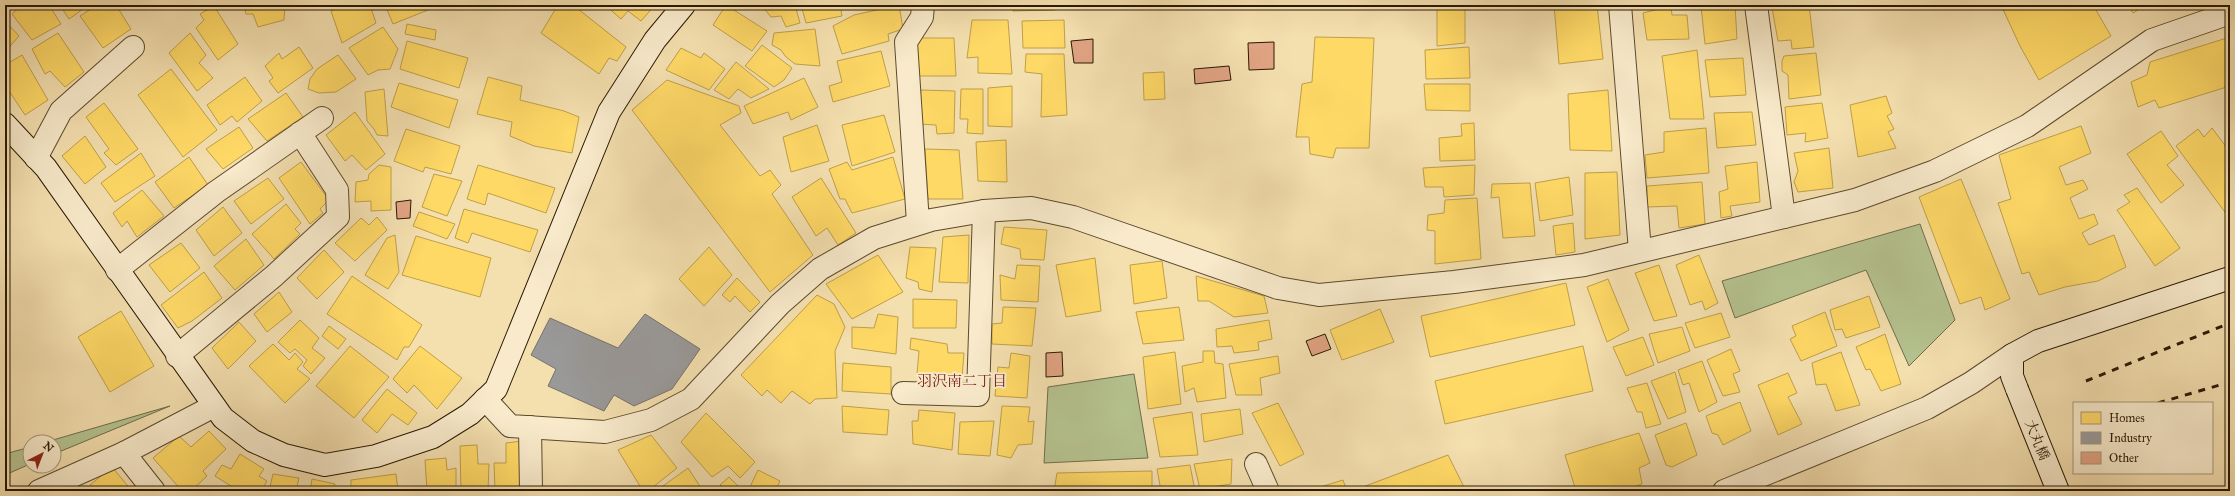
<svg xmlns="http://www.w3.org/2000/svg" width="2235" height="496" viewBox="0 0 2235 496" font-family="'IM FELL Great Primer','Noto Serif JP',serif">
<rect width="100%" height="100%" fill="#f4dfaf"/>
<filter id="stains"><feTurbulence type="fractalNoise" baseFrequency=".005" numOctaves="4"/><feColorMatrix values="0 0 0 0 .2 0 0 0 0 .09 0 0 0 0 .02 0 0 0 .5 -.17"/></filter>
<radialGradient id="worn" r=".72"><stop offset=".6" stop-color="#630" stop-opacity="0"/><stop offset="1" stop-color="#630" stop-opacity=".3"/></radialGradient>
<g fill="#b5c390" stroke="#6f6e4a">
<path d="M1920 224 1955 320 1909 366 1866 270 1735 318 1722 281Z"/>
<path d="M1134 374 1148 458 1044 463 1048 387Z"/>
<path d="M170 406 54 454V442H46Z"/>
<path d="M30 447V464L5 475V454Z"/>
</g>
<g fill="#ffd966" stroke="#bf9f48">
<path d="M22 5H49L61 24 32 40 12 14Z"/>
<path d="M60 5H89L69 19Z"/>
<path d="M97 5H116L131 29 103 48 80 16Z"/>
<path d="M244 5H285L284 20 258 27 253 14H246Z"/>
<path d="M346 5H370L376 23 342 43 331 11Z"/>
<path d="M385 5H426L428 10 393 24Z"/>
<path d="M558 5H573L626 47 617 61 609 58 599 74 541 33Z"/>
<path d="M605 5H655L641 21 628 11 621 19Z"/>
<path d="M726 5 767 31 752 51 713 25Z"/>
<path d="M761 5H795L800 23 786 27 781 16 771 17Z"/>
<path d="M801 5H840L842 16 806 23Z"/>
<path d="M899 5 903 29 888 34 889 41 842 54 833 26 854 15Z"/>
<path d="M1013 5H1055V10L1013 11Z"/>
<path d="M1437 5H1465V43L1437 46Z"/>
<path d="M1554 5H1597L1603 59 1559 64Z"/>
<path d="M1710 5H1735L1737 39 1705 44 1701 6Z"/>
<path d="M1792 5H1809L1814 47 1792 49 1791 40 1778 41 1772 8Z"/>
<path d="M2001 5H2074L2075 8 2081 5H2093L2111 36 2039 80 2020 46Z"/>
<path d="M2128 5H2146L2133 13Z"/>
<path d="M214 6 238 44 218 60 196 28 204 20 200 14Z"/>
<path d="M1671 6 1672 15H1687L1689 39 1647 40 1643 13Z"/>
<path d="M972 20H1008L1012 74 978 73V57L967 58Z"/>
<path d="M1064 20 1065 48H1023L1022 21Z"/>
<path d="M5 21 19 36 5 52Z"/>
<path d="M407 24 436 30 435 40 405 34Z"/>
<path d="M383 27 398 49 390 69 378 70 368 75 349 48Z"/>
<path d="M815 29 820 66 795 64 786 57 781 50 772 45 774 33Z"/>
<path d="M58 33 84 72 65 87 50 71 45 74 32 49Z"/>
<path d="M190 33 206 55 199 63 213 78 197 91 169 53Z"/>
<path d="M1315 37 1374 38 1369 148H1336L1333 158 1310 154 1309 137H1296L1302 84 1312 82Z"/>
<path d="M2230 37V86L2159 108 2155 100 2138 107 2131 82 2147 75 2150 62Z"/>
<path d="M916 38H954L956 76H917Z"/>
<path d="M407 41 468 58 459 88 400 69Z"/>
<path d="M762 45 792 68 784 80 774 87 745 66Z"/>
<path d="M299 47 313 68 278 93 269 81 273 78 265 66 279 53 282 59Z"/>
<path d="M1469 47 1470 78 1426 79 1425 50Z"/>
<path d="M681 48 701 58 704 53 725 69 709 90 666 70Z"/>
<path d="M1697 50 1704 119H1670L1662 56Z"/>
<path d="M881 51 890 86 833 102 829 86 842 82 837 61Z"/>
<path d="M1816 53 1821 95 1789 99 1788 75 1782 71V61L1784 56Z"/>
<path d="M1026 54H1064L1067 115 1041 117 1042 74 1025 72Z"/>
<path d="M22 55 48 100 25 115 9 91 5 92V65Z"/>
<path d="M338 55 356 79 336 92 319 93 308 89 310 79 317 69Z"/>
<path d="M1743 58 1746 95 1710 97 1705 60Z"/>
<path d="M736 62 769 89 751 98 738 89 729 99 714 90Z"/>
<path d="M171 69 217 130 183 157 138 95Z"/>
<path d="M1164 72 1165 99 1144 100 1143 73Z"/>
<path d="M245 77 262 101 237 122 232 116 220 125 207 105Z"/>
<path d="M488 77 522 86 520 100 564 111 579 117 572 153 534 146 510 136 512 122 477 114Z"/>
<path d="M804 78 818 107 791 120 788 112 753 124 744 106Z"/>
<path d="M667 80 739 106 741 113 720 125 760 176 770 170 781 185 772 194 813 255 770 292 632 110Z"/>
<path d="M399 83 458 100 449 128 391 107Z"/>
<path d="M1424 84H1470V111L1426 110Z"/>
<path d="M1012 86V127L988 126V88Z"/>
<path d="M384 89 388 136 377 135 374 129 367 121 365 92Z"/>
<path d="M961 89H983V134L967 133 968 119H960Z"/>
<path d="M921 90 955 91 954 133 937 134 936 125 917 124Z"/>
<path d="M1608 90 1612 151 1570 150 1568 94Z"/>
<path d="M286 93 303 117 267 141 248 119Z"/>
<path d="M1886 96 1892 113 1887 116 1894 129 1888 132 1896 148 1858 157 1850 105Z"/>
<path d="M104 103 138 149 116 165 104 153 109 149 86 117Z"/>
<path d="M1822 103 1828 138 1805 142 1806 133 1787 135 1785 107Z"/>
<path d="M355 112 385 154 366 170 352 155 345 161 326 135Z"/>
<path d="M1752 112 1756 145 1717 148 1714 113Z"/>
<path d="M884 115 895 152 852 166 842 125Z"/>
<path d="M1474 123 1475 160 1440 161 1439 138 1462 136 1461 124Z"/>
<path d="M817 125 829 161 791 172 783 137Z"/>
<path d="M2081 126 2091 153 2059 167 2066 185 2083 180 2088 189 2070 198 2079 219 2094 214 2098 224 2082 233 2089 245 2114 235 2126 267 2098 281 2065 287 2039 295 2029 272 2022 274 1998 203 2011 199 1999 155Z"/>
<path d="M239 127 253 148 223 169 206 149Z"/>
<path d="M1706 128 1709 173 1647 178 1645 155 1664 152V132Z"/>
<path d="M2212 128 2230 152V219L2176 146 2198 129 2204 137Z"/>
<path d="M406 129 460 146 451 174 425 167 423 172 394 161Z"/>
<path d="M2161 131 2178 156 2167 165 2184 185 2161 203 2127 154Z"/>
<path d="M85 136 106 167 85 184 62 156Z"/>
<path d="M1006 140 1007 182 978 181 976 142Z"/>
<path d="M1829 148 1833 188 1798 192 1794 182 1798 171 1794 153Z"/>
<path d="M925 149 959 150 963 199H928Z"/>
<path d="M141 153 155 176 115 202 101 183Z"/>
<path d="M189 157 208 185 174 208 155 182Z"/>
<path d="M893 157 905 199 852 213 845 199H840L829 169 847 162 852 170Z"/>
<path d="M301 162 329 200 320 209 323 213 310 224 279 178Z"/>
<path d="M1757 162 1760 202 1730 206 1732 216 1721 218 1719 192 1728 189 1725 166Z"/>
<path d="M379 165 391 167V210L371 211V201L355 202 356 182 368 180 369 174Z"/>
<path d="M478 165 555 188 546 213 488 193 485 205 467 199Z"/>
<path d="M1475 165 1474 195 1444 197 1443 187H1425L1423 168Z"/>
<path d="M1617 172 1620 235 1585 239V173Z"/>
<path d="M434 174 462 181 447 216 422 207Z"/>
<path d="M1569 177 1573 215 1540 221 1535 183Z"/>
<path d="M268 178 284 199 251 224 234 201Z"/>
<path d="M821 178 856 233 838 245 827 228 816 236 792 197Z"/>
<path d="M1961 179 2010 299 1985 310 1981 297 1960 304 1919 197Z"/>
<path d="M1702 182 1705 224 1679 228 1677 206 1647 207V186Z"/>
<path d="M1530 183 1535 236 1503 238 1499 197 1491 198 1492 184Z"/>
<path d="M2137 188 2180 248 2155 266 2117 210 2130 202 2124 195Z"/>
<path d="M142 190 164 216 137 237 127 221 122 227 113 213Z"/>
<path d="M1477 198 1481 259 1435 264V231L1427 230 1428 215 1444 213 1445 200Z"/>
<path d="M286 204 301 223 295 229 300 234 274 259 252 234Z"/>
<path d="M223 207 242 233 214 256 196 230Z"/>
<path d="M464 209 538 230 530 252 472 233 468 243 455 238Z"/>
<path d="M419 212 455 224 447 239 413 226Z"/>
<path d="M377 217 387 230 355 261 335 243 361 218 369 225Z"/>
<path d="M1573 223 1575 252 1556 255 1553 226Z"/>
<path d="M1004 227 1047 230 1044 260 1021 259 1020 249 1001 244Z"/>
<path d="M395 235 399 272 388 289 365 275 387 238Z"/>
<path d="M969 235 968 283 939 282 943 237Z"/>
<path d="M416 236 491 258 480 297 402 275Z"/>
<path d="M246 239 264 265 235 290 214 266Z"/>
<path d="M181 243 200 268 170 292 149 265Z"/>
<path d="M709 247 732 275 704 306 679 279Z"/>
<path d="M910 247 936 248 932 292 919 289 918 282 906 278Z"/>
<path d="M324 250 344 272 317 299 297 278Z"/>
<path d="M878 255 903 292 852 319 826 284Z"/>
<path d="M1699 255 1718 303 1705 310 1702 301 1690 305 1676 265Z"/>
<path d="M1095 258 1101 311 1066 317 1056 265Z"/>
<path d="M1162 261 1167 298 1134 304 1130 265Z"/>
<path d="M1017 265 1040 266 1038 302 1001 300 1000 275 1015 279Z"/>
<path d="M1659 265 1677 316 1654 321 1635 273Z"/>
<path d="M204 272 222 298 192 321 178 328 161 305Z"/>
<path d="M352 276 422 325 409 347H404L397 360 327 314Z"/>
<path d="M1196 276 1264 296 1268 313 1234 317 1209 301H1198Z"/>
<path d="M737 278 760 302 750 312 735 296 730 302 722 295Z"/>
<path d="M1608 279 1629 330 1607 342 1587 287Z"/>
<path d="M1566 283 1575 325 1430 357 1421 316Z"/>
<path d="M279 292 292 312 267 332 254 314Z"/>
<path d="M817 295 834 304 845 327 835 351 837 398 815 399 810 404 792 391 781 403 767 390 762 396 741 375Z"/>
<path d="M1869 296 1880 327 1846 338 1842 329 1835 330 1830 310Z"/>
<path d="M913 299 957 300 956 328H913Z"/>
<path d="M1003 307 1036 308 1032 346 992 344V324L1002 323Z"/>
<path d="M1179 307 1184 340 1143 344 1136 312Z"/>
<path d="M1380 309 1394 342 1342 360 1330 330Z"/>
<path d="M121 311 154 366 110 392 78 337Z"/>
<path d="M1825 312 1837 346 1801 361 1790 339 1796 336 1792 326Z"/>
<path d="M1721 313 1730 337 1695 348 1685 323Z"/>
<path d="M878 314 898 317 896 354 852 348V327L874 328Z"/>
<path d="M300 320 319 338 312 348 325 358 311 374 303 366 307 360 295 349 290 353 278 342Z"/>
<path d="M1269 320 1272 339 1258 342 1259 350 1234 353 1232 346 1217 347 1216 329Z"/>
<path d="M239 322 256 341 228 369 212 348Z"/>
<path d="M329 326 346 339 338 349 322 336Z"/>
<path d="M1682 327 1690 351 1658 363 1649 334Z"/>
<path d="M1885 334 1901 384 1881 391 1870 369 1866 370 1856 347Z"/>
<path d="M1643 337 1654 365 1626 376 1613 347Z"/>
<path d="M911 338 947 344 948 353H964L962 377 917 374 919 351 910 349Z"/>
<path d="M273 344 289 360 295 353 303 362 297 369 310 379 285 403 249 366Z"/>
<path d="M350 346 389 377 354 418 316 386Z"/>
<path d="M420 346 462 378 437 409 414 385 407 393 393 379Z"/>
<path d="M1583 346 1593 391 1445 424 1435 381Z"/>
<path d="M1731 349 1740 371 1733 374 1740 392 1723 396 1707 360Z"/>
<path d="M1203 351H1214L1215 363 1223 364 1226 398 1197 402 1194 388 1185 392 1182 366 1203 362Z"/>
<path d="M1175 352 1181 404 1148 409 1143 357Z"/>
<path d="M1841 352 1860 405 1836 411 1826 384 1816 385 1812 363Z"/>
<path d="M1011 353 1030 356 1027 398 995 396 998 367 1009 368Z"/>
<path d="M1278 356 1280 373 1260 378 1262 395H1236L1229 364Z"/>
<path d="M1702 361 1717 402 1699 412 1689 383 1683 385 1678 370Z"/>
<path d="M843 363 891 367V394L842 391Z"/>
<path d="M1675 372 1686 412 1668 419 1651 381Z"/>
<path d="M1788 373 1797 393 1788 397 1802 424 1778 435 1758 385Z"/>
<path d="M1647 383 1661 424 1646 428 1642 412H1637L1627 388Z"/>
<path d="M387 389 417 413 408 425 392 414 377 433 362 420Z"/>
<path d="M1740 402 1751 431 1723 445 1718 435 1712 433 1706 416Z"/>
<path d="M1278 403 1304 454 1280 466 1252 413Z"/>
<path d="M842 406 889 410 887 435 843 432Z"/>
<path d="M1002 406 1030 407 1028 422 1034 421 1032 444 1018 445 1011 458 997 455Z"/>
<path d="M1240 409 1243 434 1204 442 1201 414Z"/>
<path d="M919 410 955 413 952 450 913 444 912 421H918Z"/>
<path d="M1192 412 1198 455 1160 457 1153 418Z"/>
<path d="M706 413 755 462 740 478 728 466 712 477 681 442Z"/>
<path d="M994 421 990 456 958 454 960 422Z"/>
<path d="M1686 423 1697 455 1672 467 1666 465 1655 435Z"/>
<path d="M209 431 226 449 203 471 207 476 191 491H182L153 458 179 436 191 447Z"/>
<path d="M1639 433 1650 463 1639 468 1642 484 1621 491H1576L1565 455Z"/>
<path d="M651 435 677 468 648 491H643L618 450Z"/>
<path d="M522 441 520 491H495L494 463H506V443Z"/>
<path d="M477 445 478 464H489L488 491H461L460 446Z"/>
<path d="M240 454 264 469 259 476 267 481 261 491H239L215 476 222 465 231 469Z"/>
<path d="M1448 455 1466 491H1352Z"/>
<path d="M446 458 447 470 456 468V491H427L425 460Z"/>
<path d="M1232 459 1231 484 1200 489 1194 464Z"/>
<path d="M1190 465 1195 491H1161L1157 469Z"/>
<path d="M112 467 132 491H95L90 485Z"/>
<path d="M688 468 703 491H656Z"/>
<path d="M758 470 780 481 775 491H748Z"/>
<path d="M1152 471V491H1054L1057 473Z"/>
<path d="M273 474 299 478 296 491H269Z"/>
<path d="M396 474 398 491H351V480Z"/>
<path d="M729 477 741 489 739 491H726L720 485Z"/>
<path d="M312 479 335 484 334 491H310Z"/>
<path d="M1343 480 1347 491H1318L1317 488Z"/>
</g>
<path fill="#999" stroke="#77736c" d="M645 314 700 349 672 389 634 406 614 395 604 411 548 386 556 369 531 355 550 318 618 348Z"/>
<g fill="#e1a484" stroke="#291903">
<path d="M1093 39V63H1074L1071 41Z"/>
<path d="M1274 42V69L1249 70 1248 43Z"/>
<path d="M1229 66 1231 80 1195 84 1194 69Z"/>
<path d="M411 200 410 218 397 219 396 202Z"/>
<path d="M1325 334 1331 349 1312 356 1306 341Z"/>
<path d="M1062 352 1063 376 1046 377V353Z"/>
</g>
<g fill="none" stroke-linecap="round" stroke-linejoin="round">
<defs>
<g id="street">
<path d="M1620 5 1640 251"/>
<path d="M1756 5 1784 217"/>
<path d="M36 158 61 111 133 47"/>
<path d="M918 223 906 42 922 17 923 5"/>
<path d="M117 270 216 192 322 118"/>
<path d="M177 356 274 276 338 217 337 190 300 133"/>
<path d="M903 393 978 395 984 211"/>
<path d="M485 399 510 426 605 432 651 420 691 399 780 304 820 269 874 238 931 220 984 211 1031 208 1073 217 1278 288 1319 295 1454 282 1584 265 1855 200 1935 171 2027 126 2152 40 2230 13"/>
<path d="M530 427 531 491"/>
<path d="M124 453 154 491"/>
<path d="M1256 464 1268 491"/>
<path d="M39 491 124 453 214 406"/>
<path d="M1724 491 1927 408 1971 383 2012 355"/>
</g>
<g id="secondary">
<path d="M5 124 46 168 223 418 253 441 284 455 325 465 376 456 433 437 470 414 496 389 609 112 655 40 684 5"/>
<path d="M2017 389 2012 376V355L2038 341 2230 278"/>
</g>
</defs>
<use href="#street" stroke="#5c4a2e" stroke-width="24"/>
<use href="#secondary" stroke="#291903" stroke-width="24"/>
<use href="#street" stroke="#f8eacb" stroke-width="22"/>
<use href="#secondary" stroke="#f8eacb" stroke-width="22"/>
<g stroke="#291903" stroke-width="3" stroke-dasharray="7 7" stroke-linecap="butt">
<path d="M2086 381 2230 323"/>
<path d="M2158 403 2230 382"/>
</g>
<defs>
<path id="secondary-bridge" d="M2017 389 2058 491"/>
</defs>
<use href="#secondary-bridge" stroke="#291903" stroke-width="24" stroke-linecap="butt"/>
<use href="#secondary-bridge" stroke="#f8eacb" stroke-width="22"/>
</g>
<g text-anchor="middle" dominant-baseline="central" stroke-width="4" stroke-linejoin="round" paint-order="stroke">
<g font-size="14" fill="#291903" stroke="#f8eacb">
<text transform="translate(2037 440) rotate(68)">大丸橋</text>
</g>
<g font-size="15" fill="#7a1f14" stroke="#f8eacb">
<text x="962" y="381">羽沢南二丁目</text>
</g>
</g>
<rect width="2235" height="496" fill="none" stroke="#f4dfaf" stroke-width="20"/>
<rect x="6" y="6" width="2223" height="484" fill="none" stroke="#291903" stroke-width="2"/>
<rect x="10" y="10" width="2215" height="476" fill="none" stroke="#291903"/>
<rect x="2073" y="402" width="140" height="72" fill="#f8eacb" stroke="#a5967b"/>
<rect x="2081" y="412" width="20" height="12" fill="#ffd966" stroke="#a5967b"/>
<text x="2109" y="422" font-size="12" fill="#291903">Homes</text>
<rect x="2081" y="432" width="20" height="12" fill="#999999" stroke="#a5967b"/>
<text x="2109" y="442" font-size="12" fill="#291903">Industry</text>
<rect x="2081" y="452" width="20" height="12" fill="#e1a484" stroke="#a5967b"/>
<text x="2109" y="462" font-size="12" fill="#291903">Other</text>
<g transform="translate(42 454) rotate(42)"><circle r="19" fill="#f8eacb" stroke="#a5967b"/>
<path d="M0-3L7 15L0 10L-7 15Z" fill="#8f2418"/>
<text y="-6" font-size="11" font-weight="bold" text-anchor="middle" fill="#291903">N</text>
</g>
<rect width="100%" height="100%" filter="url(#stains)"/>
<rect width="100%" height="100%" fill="url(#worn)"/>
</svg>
